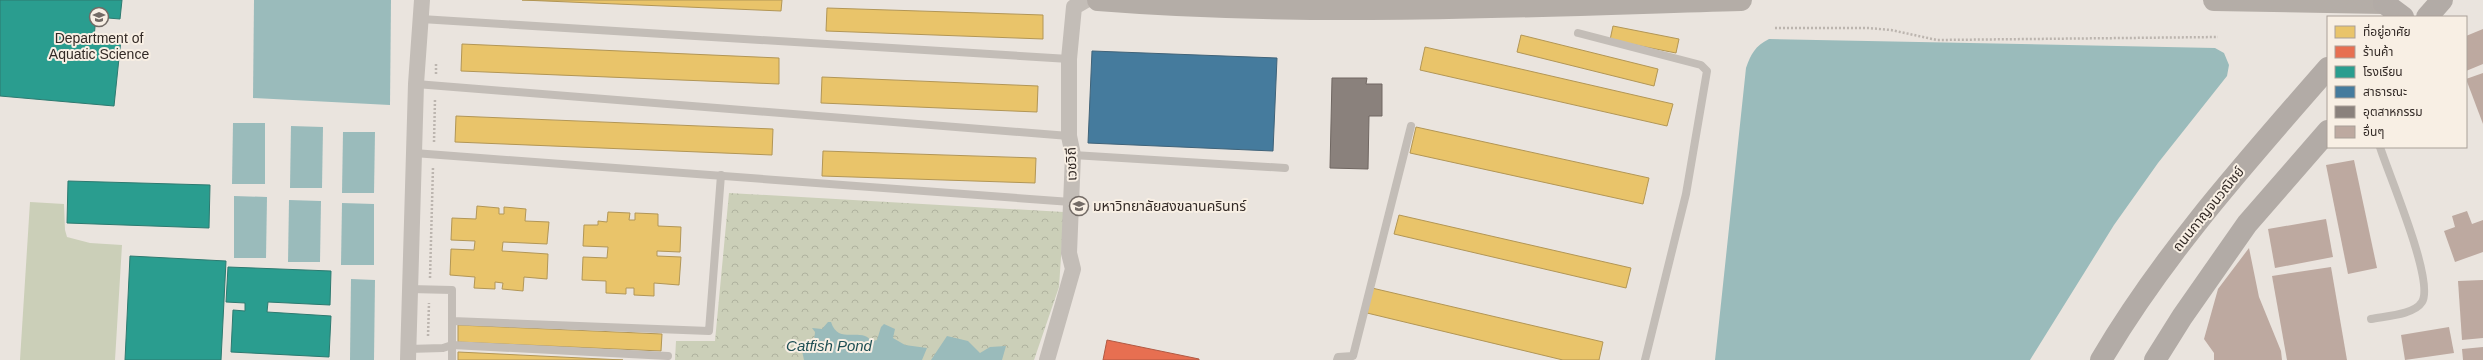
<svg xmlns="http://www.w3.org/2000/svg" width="2483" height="360" viewBox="0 0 2483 360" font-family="Arial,'Noto Sans Thai',sans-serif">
<defs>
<pattern id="forest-crowns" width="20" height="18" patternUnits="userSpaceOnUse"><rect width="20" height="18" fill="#cbcfb8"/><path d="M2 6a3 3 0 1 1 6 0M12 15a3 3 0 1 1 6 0" fill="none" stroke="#afb29e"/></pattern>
</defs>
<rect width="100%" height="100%" fill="#eae4de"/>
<path fill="#cbcfb8" d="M30 202 64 204 65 230 67 237 90 243 122 245 115 360H20Z"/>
<path fill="url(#forest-crowns)" d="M729 193 1064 212 1059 287 1034 360H675L676 341H715Z"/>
<g fill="#9abbbb">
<path d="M254 0H391L390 105 253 98Z"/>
<path d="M1769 39 2215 48 2224 53 2229 65 2227 76 2158 163 2114 225 2030 360H1715L1746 68C1751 54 1755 46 1769 39Z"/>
<path d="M233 123H265V184H232Z"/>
<path d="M291 126 323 127 322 188H290Z"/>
<path d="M343 132H375L374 193H342Z"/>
<path d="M234 196 267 197 266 258H234Z"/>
<path d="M289 200 321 201 320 262H288Z"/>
<path d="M342 203 374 204V265H341Z"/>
<path d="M351 279 375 280 374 360H350Z"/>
<path d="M828 322H831C837 341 852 332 865 336 868 337 870 340 873 341L877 340 881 327 884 324 895 329 893 338 905 345 927 348 922 360H804L801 346 814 343 815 332 812 328 822 329Z"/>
<path d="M947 336 968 341 980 353 990 347 1006 346 1002 360H931Z"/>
</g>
<g fill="#e9c46a" stroke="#b29656">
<path d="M522 0H782L781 11Z"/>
<path d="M827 8 1043 15V39L826 31Z"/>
<path d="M1613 26 1679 39 1676 53 1610 40Z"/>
<path d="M1521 35 1658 69 1654 86 1517 52Z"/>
<path d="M462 44 779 58V84L461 71Z"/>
<path d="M1425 47 1673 104 1667 126 1420 70Z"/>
<path d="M822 77 1038 86 1037 112 821 103Z"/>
<path d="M456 116 773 129 772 155 455 142Z"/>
<path d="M1416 127 1649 178 1643 204 1410 153Z"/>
<path d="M823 151 1036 158 1035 183 822 176Z"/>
<path d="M477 206 499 208V214H504V207L526 209 525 221 549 222 547 244 503 242 502 251 548 254 547 279 524 277 523 291 502 289 503 283 495 282V289L474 288 475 277 450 275 451 249 474 250 475 241 451 240 452 218 476 219Z"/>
<path d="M608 212 630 213 629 220H635V213L658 214V226L681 227 680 252 657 251V256L681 257 679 285 654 283V296L634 295V288H626V294L606 293V281L582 280 583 257 607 258 608 247 583 246 584 225H598V221L607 222Z"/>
<path d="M1399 215 1631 268 1626 288 1394 234Z"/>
<path d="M1372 288 1603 342 1599 360H1563L1367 313Z"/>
<path d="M458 325 662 334 661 351 458 342Z"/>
<path d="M458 352 623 360H458Z"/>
</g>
<path fill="#e76f51" stroke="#b15a44" d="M1107 340 1199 359V360H1103Z"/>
<g fill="#2a9d8f" stroke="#2d7a70">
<path d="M0 0H122L120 19 96 17 94 37 121 39 114 106 0 96Z"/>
<path d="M68 181 210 185 209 228 67 223Z"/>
<path d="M130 256 226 261 221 360H125Z"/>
<path d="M228 267 331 271 330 305 268 302 267 312 331 316 329 357 231 352 233 310 245 311V303L226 302Z"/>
</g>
<path fill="#457b9d" stroke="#406379" d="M1092 51 1277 58 1273 151 1088 143Z"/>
<path fill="#8a817c" stroke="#706762" d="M1332 78H1367L1366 84H1382V116H1369L1368 169 1330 168Z"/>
<g fill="#bda9a0">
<path d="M2483 29V64L2466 71V36Z"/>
<path d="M2483 73V124L2466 79Z"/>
<path d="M2354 160 2377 268 2348 274 2326 165Z"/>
<path d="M2467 211 2472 224 2483 220V252L2455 262 2444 231 2455 227 2452 216Z"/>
<path d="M2326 219 2333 257 2275 268 2268 229Z"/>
<path d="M2249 248 2259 297 2281 351 2282 360H2214V353L2204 339 2218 289Z"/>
<path d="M2331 267 2347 360H2287L2272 276Z"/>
<path d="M2483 280V338L2462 340 2458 281Z"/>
<path d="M2449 327 2454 353 2405 360 2401 335Z"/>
<path d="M2483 347V360H2463L2462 349Z"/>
</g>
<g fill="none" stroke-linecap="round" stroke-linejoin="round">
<g stroke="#bcb5af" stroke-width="2.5" stroke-dasharray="2 2" stroke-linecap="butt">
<path d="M1775 28H1868L1891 30 1937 40 2218 37"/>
<path d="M436 74V63"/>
<path d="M434 142 435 99"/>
<path d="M430 278 433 167"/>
<path d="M428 336 429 303"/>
</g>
<g stroke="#c3bdb7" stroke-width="8">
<path d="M421 19 1069 59"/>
<path d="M1578 33 1701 65 1707 71 1686 194 1645 360"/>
<path d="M416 84 1069 136"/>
<path d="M414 153 1071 202"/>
<path d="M1073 155 1285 168"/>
<path d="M410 289 452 290V321L709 331 721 175"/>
<path d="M2371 319C2385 316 2414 315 2422 302 2435 281 2388 173 2380 147"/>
<path d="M452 321V360"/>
<path d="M408 349 443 348 452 345 668 356"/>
<path d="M1337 360 1338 357 1353 356 1411 126"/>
</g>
<g stroke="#c3bdb7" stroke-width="16">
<path d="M408 360 416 84 422 0"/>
<path d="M1047 360 1073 269 1069 253 1073 155 1069 136V59L1074 7 1086 0"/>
</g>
<g stroke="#b4ada7" stroke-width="22">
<path d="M1098 0C1312 17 1526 6 1741 0"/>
<path d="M2214 0 2384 3"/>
</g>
<g stroke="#b2aba6" stroke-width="22">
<path d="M2384 3 2403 17"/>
<path d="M2427 17 2442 0"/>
<path d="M2101 360C2164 253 2247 161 2328 68"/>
<path d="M2155 360 2182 317 2247 224 2328 131"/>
</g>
</g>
<defs>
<symbol id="university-ring" viewBox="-11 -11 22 22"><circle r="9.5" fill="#f8efe4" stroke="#736b66" stroke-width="1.5"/><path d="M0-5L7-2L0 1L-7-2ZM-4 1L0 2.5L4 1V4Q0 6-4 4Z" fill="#736b66"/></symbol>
</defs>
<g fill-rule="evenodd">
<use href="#university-ring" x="88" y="6" width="22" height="22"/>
<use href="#university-ring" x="1068" y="195" width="22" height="22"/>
</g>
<g text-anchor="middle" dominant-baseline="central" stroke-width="4" stroke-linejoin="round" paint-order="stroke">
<g font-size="14" fill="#332a26" stroke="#f8efe4">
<text x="99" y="38">Department of<tspan x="99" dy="16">Aquatic Science</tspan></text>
<text x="1093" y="206" text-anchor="start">มหาวิทยาลัยสงขลานครินทร์</text>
</g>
<g font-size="14" fill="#332a26" stroke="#f8efe4">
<text transform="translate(1071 164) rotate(-92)">เวชวิถี</text>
<text transform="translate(2208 209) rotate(-51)">ถนนกาญจนวณิชย์</text>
</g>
<g font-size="15" font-style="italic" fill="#1d4e53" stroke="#f8efe4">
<text x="829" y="345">Catfish Pond</text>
</g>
</g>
<rect x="2327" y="16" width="140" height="132" fill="#f8efe4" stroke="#a9a098"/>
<rect x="2335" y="26" width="20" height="12" fill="#e9c46a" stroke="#a9a098"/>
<text x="2363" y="36" font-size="12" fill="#332a26">ที่อยู่อาศัย</text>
<rect x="2335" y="46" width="20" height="12" fill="#e76f51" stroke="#a9a098"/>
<text x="2363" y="56" font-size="12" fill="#332a26">ร้านค้า</text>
<rect x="2335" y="66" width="20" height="12" fill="#2a9d8f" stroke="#a9a098"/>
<text x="2363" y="76" font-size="12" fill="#332a26">โรงเรียน</text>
<rect x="2335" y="86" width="20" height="12" fill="#457b9d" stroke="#a9a098"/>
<text x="2363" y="96" font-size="12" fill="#332a26">สาธารณะ</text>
<rect x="2335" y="106" width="20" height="12" fill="#8a817c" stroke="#a9a098"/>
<text x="2363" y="116" font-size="12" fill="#332a26">อุตสาหกรรม</text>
<rect x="2335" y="126" width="20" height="12" fill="#bda9a0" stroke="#a9a098"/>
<text x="2363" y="136" font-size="12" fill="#332a26">อื่นๆ</text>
</svg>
